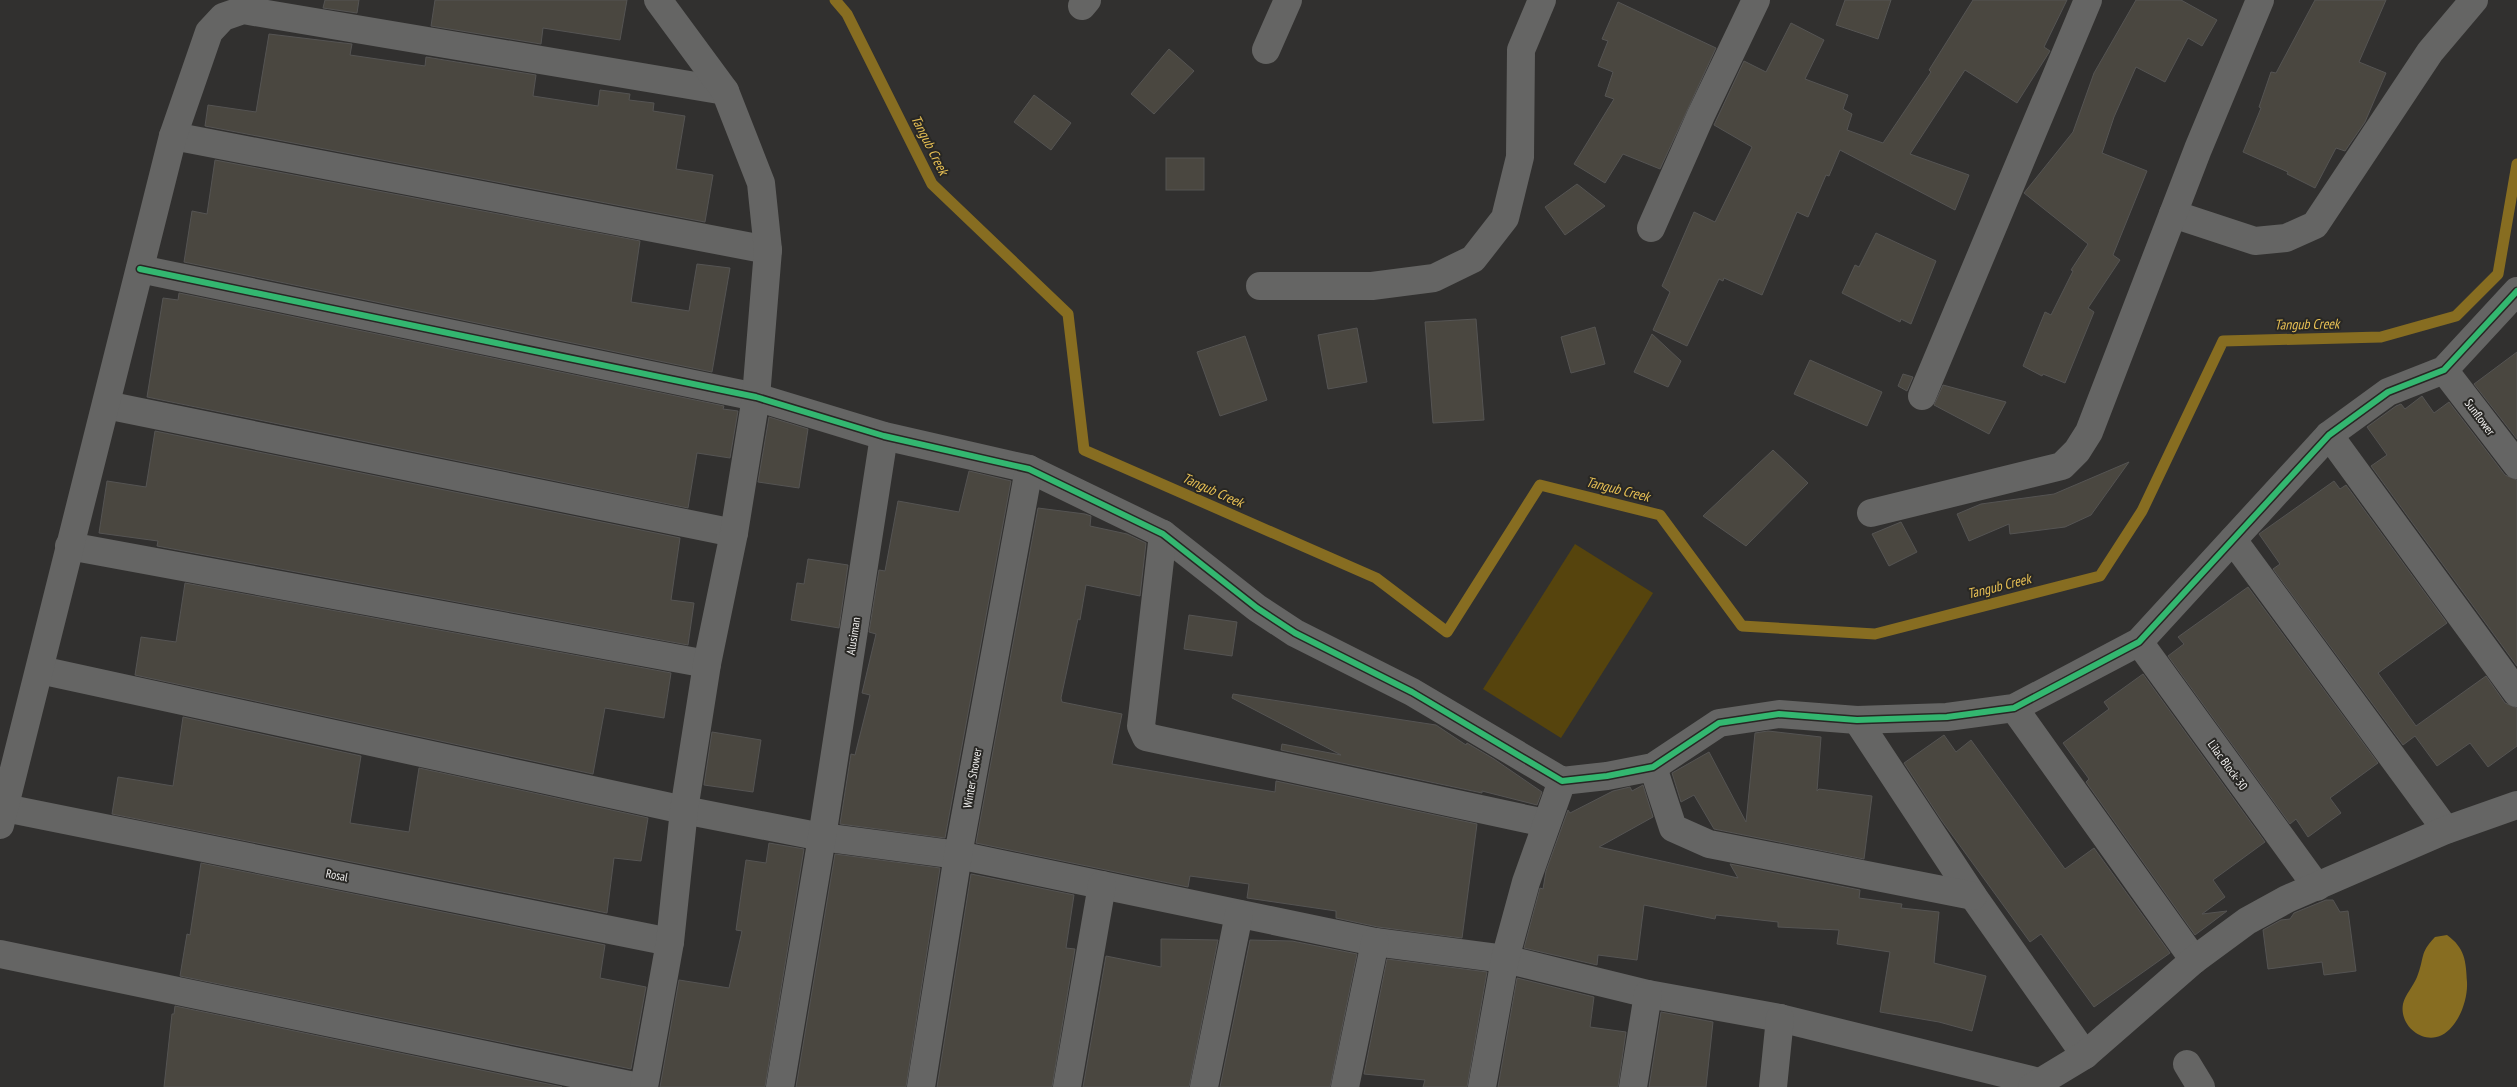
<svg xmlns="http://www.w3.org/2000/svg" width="2517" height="1087" viewBox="0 0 2517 1087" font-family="'PT Sans Narrow',sans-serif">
<rect width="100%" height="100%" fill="#31302f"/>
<path fill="#56440d" d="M1575 544 1653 593 1561 738 1483 689Z"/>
<path fill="#876d21" d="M2447 935C2465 948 2466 961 2467 982 2468 999 2459 1026 2442 1035 2422 1045 2399 1025 2403 1004 2405 995 2414 985 2417 977 2425 957 2419 954 2435 937Z"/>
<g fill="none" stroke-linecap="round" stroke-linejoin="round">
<path stroke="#876d21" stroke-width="11" d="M835 0 847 14 932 184 1068 314 1084 450 1376 578 1447 632 1540 485 1660 515 1742 626 1875 634 2100 576 2142 511 2223 341 2381 337 2456 316 2498 274 2517 164"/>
</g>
<g fill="#4a4740" stroke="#555453">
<path d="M325 0H359L357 13 323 8Z"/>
<path d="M435 0H627L620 40 543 28 541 44 431 26Z"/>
<path d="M1845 0H1891L1878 39 1836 25Z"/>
<path d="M1973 0H2067L2044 47 2050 51 2017 103 1965 70 1910 154 1969 175 1955 210 1840 150 1829 176 1826 175 1808 217 1797 212 1762 295 1724 278 1723 281 1719 279 1687 346 1653 330 1670 292 1662 286 1694 212 1715 222 1752 147 1714 125 1744 61 1766 72 1791 23 1824 40 1805 79 1848 95 1843 109 1852 114 1847 130 1883 143 1931 72 1929 70Z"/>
<path d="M2136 0H2181L2217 20 2202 46 2188 38 2165 82 2136 67 2114 117 2102 153 2147 171 2113 255 2120 260 2088 308 2094 312 2065 383 2043 374 2042 376 2023 366 2045 312 2051 315 2073 271 2071 270 2088 244 2024 193 2073 132 2094 73Z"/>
<path d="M2315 0H2386L2359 62 2386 73 2365 122 2345 151 2336 148 2315 188 2287 174 2288 172 2243 152 2261 108 2259 107 2271 72 2276 73Z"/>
<path d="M1618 2 1716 48 1660 169 1623 154 1605 183 1574 164 1614 99 1605 96 1613 72 1598 66 1608 41 1602 39Z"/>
<path d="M269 34 352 44 350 55 425 66 426 57 536 75 533 96 598 106 600 90 630 94 629 100 654 103 653 111 685 116 676 169 713 175 705 222 205 126 208 105 256 112Z"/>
<path d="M1169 49 1194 71 1154 114 1131 94Z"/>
<path d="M1034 95 1071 123 1051 150 1014 122Z"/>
<rect x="1166" y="158" width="38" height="32"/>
<path d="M215 160 640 241 631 302 689 311 697 264 730 268 712 372 184 262 192 211 207 214Z"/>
<path d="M1577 184 1605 206 1565 235 1545 207Z"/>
<path d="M1876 233 1936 261 1911 324 1901 319 1900 322 1842 293 1855 265 1859 267Z"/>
<path d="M179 293 724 406 723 409 738 411 730 458 697 453 688 508 147 397 163 298 178 300Z"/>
<path d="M1476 319 1484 420 1433 423 1425 322Z"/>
<path d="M1595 327 1605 364 1571 373 1561 337Z"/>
<path d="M1357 328 1367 382 1328 389 1318 335Z"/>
<path d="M1652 334 1681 361 1668 387 1634 372Z"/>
<path d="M1245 336 1267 400 1220 416 1197 352Z"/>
<path d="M2517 352V439L2474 384Z"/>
<path d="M1810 360 1882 392 1867 426 1794 394Z"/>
<path d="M1903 374 1913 377 1907 391 1898 386Z"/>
<path d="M1943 385 2006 402 1989 434 1934 405Z"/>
<path d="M2422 396 2434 413 2449 402 2505 475 2517 480V666L2371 466 2387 455 2367 427 2396 406 2401 404 2405 409Z"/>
<path d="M769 417 808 429 799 488 758 482Z"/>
<path d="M155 431 680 538 671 600 694 603 688 645 189 552 157 546 158 541 99 533 107 481 146 487Z"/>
<path d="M1773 450 1808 483 1746 546 1703 516Z"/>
<path d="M2129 462 2091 515 2065 527 2010 534 2009 524 1969 541 1957 514 1981 504 2054 494Z"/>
<path d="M969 471 1011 481 945 838 840 824 851 754 855 755 870 695 862 693 876 634 869 632 879 570 885 571 898 501 959 512Z"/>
<path d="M2334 481 2340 489 2346 485 2447 623 2378 673 2416 726 2486 676 2505 703 2517 708V746L2488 767 2470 743 2437 766 2415 736 2403 745 2273 569 2280 564 2259 534Z"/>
<path d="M1038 508 1085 514 1091 516 1090 526 1127 534 1146 543 1140 596 1086 585 1080 620 1078 619 1061 698 1062 702 1122 714 1112 764 1275 792 1276 781 1477 824 1462 938 1378 927 1336 918V911L1247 898 1249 884 1190 876 1188 887 976 843Z"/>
<path d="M1901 522 1917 552 1889 566 1872 534Z"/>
<path d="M808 559 848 565 839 628 791 620 797 583 804 584Z"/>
<path d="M185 583 671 673 664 718 605 708 593 774 135 675 141 637 176 642Z"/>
<path d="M2248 587 2378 763 2330 798 2341 813 2308 837 2296 819 2290 824 2168 656 2184 644 2178 637Z"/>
<path d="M1189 615 1237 622 1232 656 1184 649Z"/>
<path d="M2143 674 2265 842 2213 880 2225 897 2202 914 2227 911 2195 935 2086 782 2089 779 2063 743 2109 709 2104 702Z"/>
<path d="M1233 694 1436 725 1466 745 1467 743 1494 759 1542 792 1537 805 1482 791V793L1281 750 1282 744 1341 755 1232 698Z"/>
<path d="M183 717 361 756 350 823 409 832 419 768 648 818 641 861 614 858 607 913 112 814 118 777 173 786Z"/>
<path d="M1768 731 1821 737 1817 791 1819 789 1872 796 1864 859 1714 829 1694 795 1681 802 1672 773 1709 752 1746 822 1755 733Z"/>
<path d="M712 732 761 740 753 792 704 785Z"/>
<path d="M1944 735 1956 752 1971 740 2065 869 2094 848 2170 953 2094 1007 2041 934 2030 942 1942 821 1904 763Z"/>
<path d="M1643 785 1653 817 1599 847 1738 878 1730 864 1860 890 1859 898 1902 904 1901 908 1939 912 1934 963 1986 976 1972 1031 1939 1022 1880 1012 1890 952 1837 944 1839 930 1778 927V922L1716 915 1715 919 1644 905 1637 960 1598 955 1597 965 1524 948 1540 888 1543 889 1546 871 1568 810 1570 813 1613 791 1630 787 1632 791Z"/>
<path d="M769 843 804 849 765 1087H660L679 980 729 988 742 931 736 930 746 860 766 863Z"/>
<path d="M835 854 940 868 906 1087H796Z"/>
<path d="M201 863 605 945 600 978 646 987 631 1069 180 976 187 934 190 935Z"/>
<path d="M971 874 1074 895 1066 948 1075 949 1052 1087H937Z"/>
<path d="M2326 900H2333L2340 912 2348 911 2356 971 2324 975 2322 962 2268 969 2263 930 2281 920 2290 919 2294 913Z"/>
<path d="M1161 939 1218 940 1189 1087H1083L1106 956 1161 967Z"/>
<path d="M1250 940 1292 941 1357 954 1330 1087H1220Z"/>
<path d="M1387 959 1487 972 1467 1087H1423L1425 1080 1364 1074Z"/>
<path d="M1517 978 1594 997 1590 1027 1626 1032 1618 1087H1498Z"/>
<path d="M175 1006 562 1087H164L172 1014H174Z"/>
<path d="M1661 1012 1713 1022 1706 1087H1649Z"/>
</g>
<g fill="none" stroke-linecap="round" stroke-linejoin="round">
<g stroke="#656564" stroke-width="28">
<path d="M1082 6 1087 0"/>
<path d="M1266 50 1288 0"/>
<path d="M173 136 768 250"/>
<path d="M2173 214 2255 241 2286 238 2315 225 2430 52 2474 0"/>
<path d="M1651 228 1701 115 1756 0"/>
<path d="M140 269 756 397 884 436 1029 469 1163 534 1257 608 1295 633 1412 692 1562 781 1607 776 1653 767 1719 723 1779 714 1857 720 1947 717 2014 708 2139 642 2329 435 2388 392 2444 370 2517 291"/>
<path d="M1260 286H1372L1434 278 1473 259 1505 218 1520 157 1521 50 1542 0"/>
<path d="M2444 370 2517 465"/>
<path d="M1922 396 2088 0"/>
<path d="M106 405 734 533"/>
<path d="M2329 435 2517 693"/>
<path d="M1871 513 2062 466 2077 451 2089 432 2198 149 2260 0"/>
<path d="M1163 534 1141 726 1146 737 1545 823"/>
<path d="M2233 540 2446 830"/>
<path d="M69 546 707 664"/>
<path d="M2139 642 2317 887"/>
<path d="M40 670 684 810 822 837 958 855 1375 942 1505 959 1648 994 1780 1018 2039 1082"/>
<path d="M2014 708 2194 960"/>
<path d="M1857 720 1973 896 2085 1055"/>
<path d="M1653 767 1673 828 1709 844 1973 896"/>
<path d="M5 808 670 942"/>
<path d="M0 825 173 136 209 32 223 17 243 10 725 91"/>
<path d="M0 954 639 1087"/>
<path d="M2187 1064 2201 1087"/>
<path d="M644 1087 670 942 684 810 707 664 734 533 756 397 768 250 761 183 725 91 658 0"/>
<path d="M780 1087 822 837 884 436"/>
<path d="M921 1087 958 855 1029 469"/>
<path d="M1067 1087 1102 885"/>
<path d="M1204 1087 1239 914"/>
<path d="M1345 1087 1375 942"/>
<path d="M1482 1087 1505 959 1526 882 1562 781"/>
<path d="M1633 1087 1648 994"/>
<path d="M1773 1087 1780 1018"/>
<path d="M2032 1087 2085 1055 2194 960 2247 921 2287 899 2446 830 2517 805"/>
</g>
<defs>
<path id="cycleway" d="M140 269 756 397 884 436 1029 469 1163 534 1257 608 1295 633 1412 692 1562 781 1607 776 1653 767 1719 723 1779 714 1857 720 1947 717 2014 708 2139 642 2329 435 2388 392 2444 370 2517 291"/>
</defs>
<use href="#cycleway" stroke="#282724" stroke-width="9"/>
<use href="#cycleway" stroke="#33b770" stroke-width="6"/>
</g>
<g text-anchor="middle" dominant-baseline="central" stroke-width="4" stroke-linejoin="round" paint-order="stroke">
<g font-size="12" fill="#f1f0ef" stroke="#282724">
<text transform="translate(2480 417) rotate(53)">Sunflower</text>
<text transform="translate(853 636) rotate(-81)">Alusiman</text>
<text transform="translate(2228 765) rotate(54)">Lilac Block-30</text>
<text transform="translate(972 778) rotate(-80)">Winter Shower</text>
<text transform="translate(337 875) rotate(11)">Rosal</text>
</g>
<g font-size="14" font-style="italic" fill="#e8c054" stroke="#282724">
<text transform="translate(930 145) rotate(63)">Tangub Creek</text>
<text transform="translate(2307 324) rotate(-1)">Tangub Creek</text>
<text transform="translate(1618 489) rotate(14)">Tangub Creek</text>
<text transform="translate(1213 490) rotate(24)">Tangub Creek</text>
<text transform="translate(1999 586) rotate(-14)">Tangub Creek</text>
</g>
</g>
</svg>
